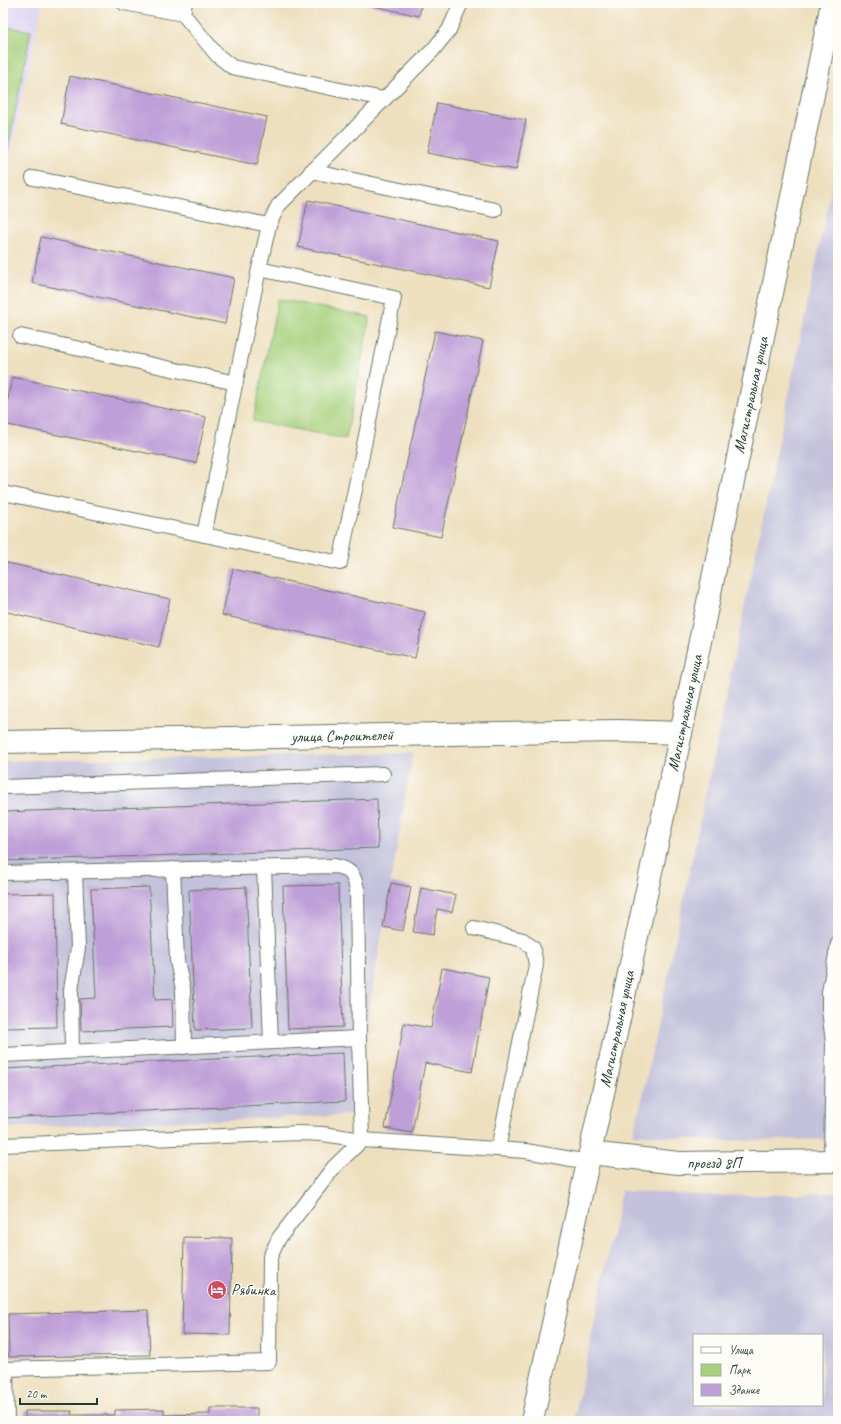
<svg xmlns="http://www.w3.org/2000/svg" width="841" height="1424" viewBox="0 0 841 1424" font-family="Caveat,sans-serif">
<rect width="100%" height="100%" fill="#fdfcf7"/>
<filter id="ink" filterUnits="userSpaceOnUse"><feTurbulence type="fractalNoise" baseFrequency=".025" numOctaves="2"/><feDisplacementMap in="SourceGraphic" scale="8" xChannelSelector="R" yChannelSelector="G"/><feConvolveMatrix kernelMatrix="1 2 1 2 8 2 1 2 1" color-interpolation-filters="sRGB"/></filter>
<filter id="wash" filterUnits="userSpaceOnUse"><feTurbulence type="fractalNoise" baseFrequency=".012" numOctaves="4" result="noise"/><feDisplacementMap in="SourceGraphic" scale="16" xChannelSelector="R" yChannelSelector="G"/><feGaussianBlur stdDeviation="0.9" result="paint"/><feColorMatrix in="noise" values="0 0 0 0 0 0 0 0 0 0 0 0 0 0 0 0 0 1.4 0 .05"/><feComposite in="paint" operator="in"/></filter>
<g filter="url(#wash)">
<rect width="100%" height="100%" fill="#eee0bf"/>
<path fill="#ded5f5" d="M3 3H42L3 192Z"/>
<g fill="#c3c1db" fill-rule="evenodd">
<path d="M838 157V1139L726 1141 633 1134 643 1095Z"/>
<path d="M413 753 351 1115 3 1128V761Z"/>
<path d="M621 1191 717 1196 838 1193V1421H574ZM694 1335H822V1405H694Z"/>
</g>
<g fill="#a6d17d" stroke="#628758">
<path d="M3 26 31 31 5 164 3 163Z"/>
<path d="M278 299 370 317 346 439 253 421Z"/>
</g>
<g id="blocks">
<g fill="#bf9fd8">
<path d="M360 3H422L419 16Z"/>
<path d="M70 76 267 117 257 165 61 124Z"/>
<path d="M437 103 526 120 516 170 427 153Z"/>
<path d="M308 200 499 241 489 287 298 247Z"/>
<path d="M41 237 234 278 225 324 32 283Z"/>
<path d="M435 331 483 341 441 537 393 527Z"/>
<path d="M12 377 206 417 196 463 3 424Z"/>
<path d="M3 562 170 599 159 647 3 611Z"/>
<path d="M233 569 425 612 415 658 222 615Z"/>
<path d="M377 799 378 848 3 861V812Z"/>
<path d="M391 883 411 887 403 931 383 927Z"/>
<path d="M338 885 343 1027 288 1029 283 886Z"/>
<path d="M149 887 155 1000 172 999 173 1027 81 1031 80 999 96 998 91 889Z"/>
<path d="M246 887 252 1028 195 1030 189 890Z"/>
<path d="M421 888 456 895 452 912 437 909 433 935 413 932Z"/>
<path d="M55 893 57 1027 3 1028V998H5L3 894Z"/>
<path d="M442 968 489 977 472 1072 425 1063 412 1133 385 1128 404 1023 431 1028Z"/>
<path d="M343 1053 345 1101 3 1118V1069Z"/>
<path d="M184 1237 232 1238 230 1335 182 1334Z"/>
<path d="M148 1310 150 1355 9 1357 8 1314Z"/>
<path d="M210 1408H257V1421H25V1411H72L71 1415H115V1410L164 1409V1415L210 1414Z"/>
</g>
</g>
</g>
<g filter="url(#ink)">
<use href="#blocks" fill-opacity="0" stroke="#677665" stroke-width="1"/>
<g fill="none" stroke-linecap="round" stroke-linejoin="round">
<defs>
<g id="lane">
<path d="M124 3 183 14"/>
<path d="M185 3 183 14 217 55 232 67 383 99"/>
<path d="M311 171 495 210"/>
<path d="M33 178 269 225"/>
<path d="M20 336 236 383"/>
<path d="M3 493 340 563 394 298 259 269 269 225 278 206 433 50 449 30 461 3"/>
<path d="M204 535 259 269"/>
<path d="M3 787 383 774"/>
<path d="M264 867 271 1042"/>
<path d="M173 869 177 961 183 989 184 1047"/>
<path d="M3 873 335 866C350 869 354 874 357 889L359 1038 362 1140 323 1134 299 1133 3 1145"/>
<path d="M474 928 523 940 533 948 536 965 498 1149"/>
<path d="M72 1051 71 990 78 948 75 872"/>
<path d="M3 1055 359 1038"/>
<path d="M831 1161 833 1043 829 1009V992L838 944"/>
<path d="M3 1369 269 1362 270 1257 279 1238 334 1167 362 1140 526 1151 588 1162"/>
<path d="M6 1369 7 1421"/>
</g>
<g id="street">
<path d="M3 742 618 731 681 733"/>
<path d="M590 1153 679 1163 838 1161"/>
</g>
<path id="secondary" d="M532 1421 681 733 832 3"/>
</defs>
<use href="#lane" stroke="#677665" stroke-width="16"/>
<use href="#street" stroke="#677665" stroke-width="24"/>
<use href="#secondary" stroke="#677665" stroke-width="24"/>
<use href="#lane" stroke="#fff" stroke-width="14"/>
<use href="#street" stroke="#fff" stroke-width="22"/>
<use href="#secondary" stroke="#fff" stroke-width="22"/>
</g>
</g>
<defs>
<symbol id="hotel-disc" viewBox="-11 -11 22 22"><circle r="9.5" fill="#d1495b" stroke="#fdfcf7"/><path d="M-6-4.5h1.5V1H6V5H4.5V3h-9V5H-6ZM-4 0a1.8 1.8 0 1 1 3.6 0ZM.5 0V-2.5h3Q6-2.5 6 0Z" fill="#fff"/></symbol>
</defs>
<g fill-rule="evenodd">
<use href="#hotel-disc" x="206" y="1279" width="22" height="22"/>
</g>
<g text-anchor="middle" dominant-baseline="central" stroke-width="3" stroke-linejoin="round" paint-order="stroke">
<g font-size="16" fill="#1f3d34" stroke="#fdfcf7">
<text transform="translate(751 395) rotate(-78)">Магистральная улица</text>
<text transform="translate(685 713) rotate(-78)">Магистральная улица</text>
<text transform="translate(342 736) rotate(-1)">улица Строителей</text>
<text transform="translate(617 1029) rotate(-78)">Магистральная улица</text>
<text x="714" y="1163">проезд 8П</text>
</g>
<g font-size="16" fill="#1f3d34" stroke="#fdfcf7" text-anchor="start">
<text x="231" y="1290">Рябинка</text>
</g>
</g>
<rect width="841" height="1424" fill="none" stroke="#fdfcf7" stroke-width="16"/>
<rect x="693" y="1334" width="130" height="72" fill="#fdfcf7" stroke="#a4b0a9"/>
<rect x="701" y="1347" width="20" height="6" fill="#ffffff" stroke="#a4b0a9"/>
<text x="729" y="1354" font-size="12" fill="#1f3d34">Улица</text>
<rect x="701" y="1364" width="20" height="12" fill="#a6d17d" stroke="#a4b0a9"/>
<text x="729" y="1374" font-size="12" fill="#1f3d34">Парк</text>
<rect x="701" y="1384" width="20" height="12" fill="#bf9fd8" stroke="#a4b0a9"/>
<text x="729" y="1394" font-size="12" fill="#1f3d34">Здание</text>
<path d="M20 1398v6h77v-6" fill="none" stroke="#1f3d34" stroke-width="2"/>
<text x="26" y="1398" font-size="12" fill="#1f3d34" stroke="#fdfcf7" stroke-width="3" paint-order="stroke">20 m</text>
</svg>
